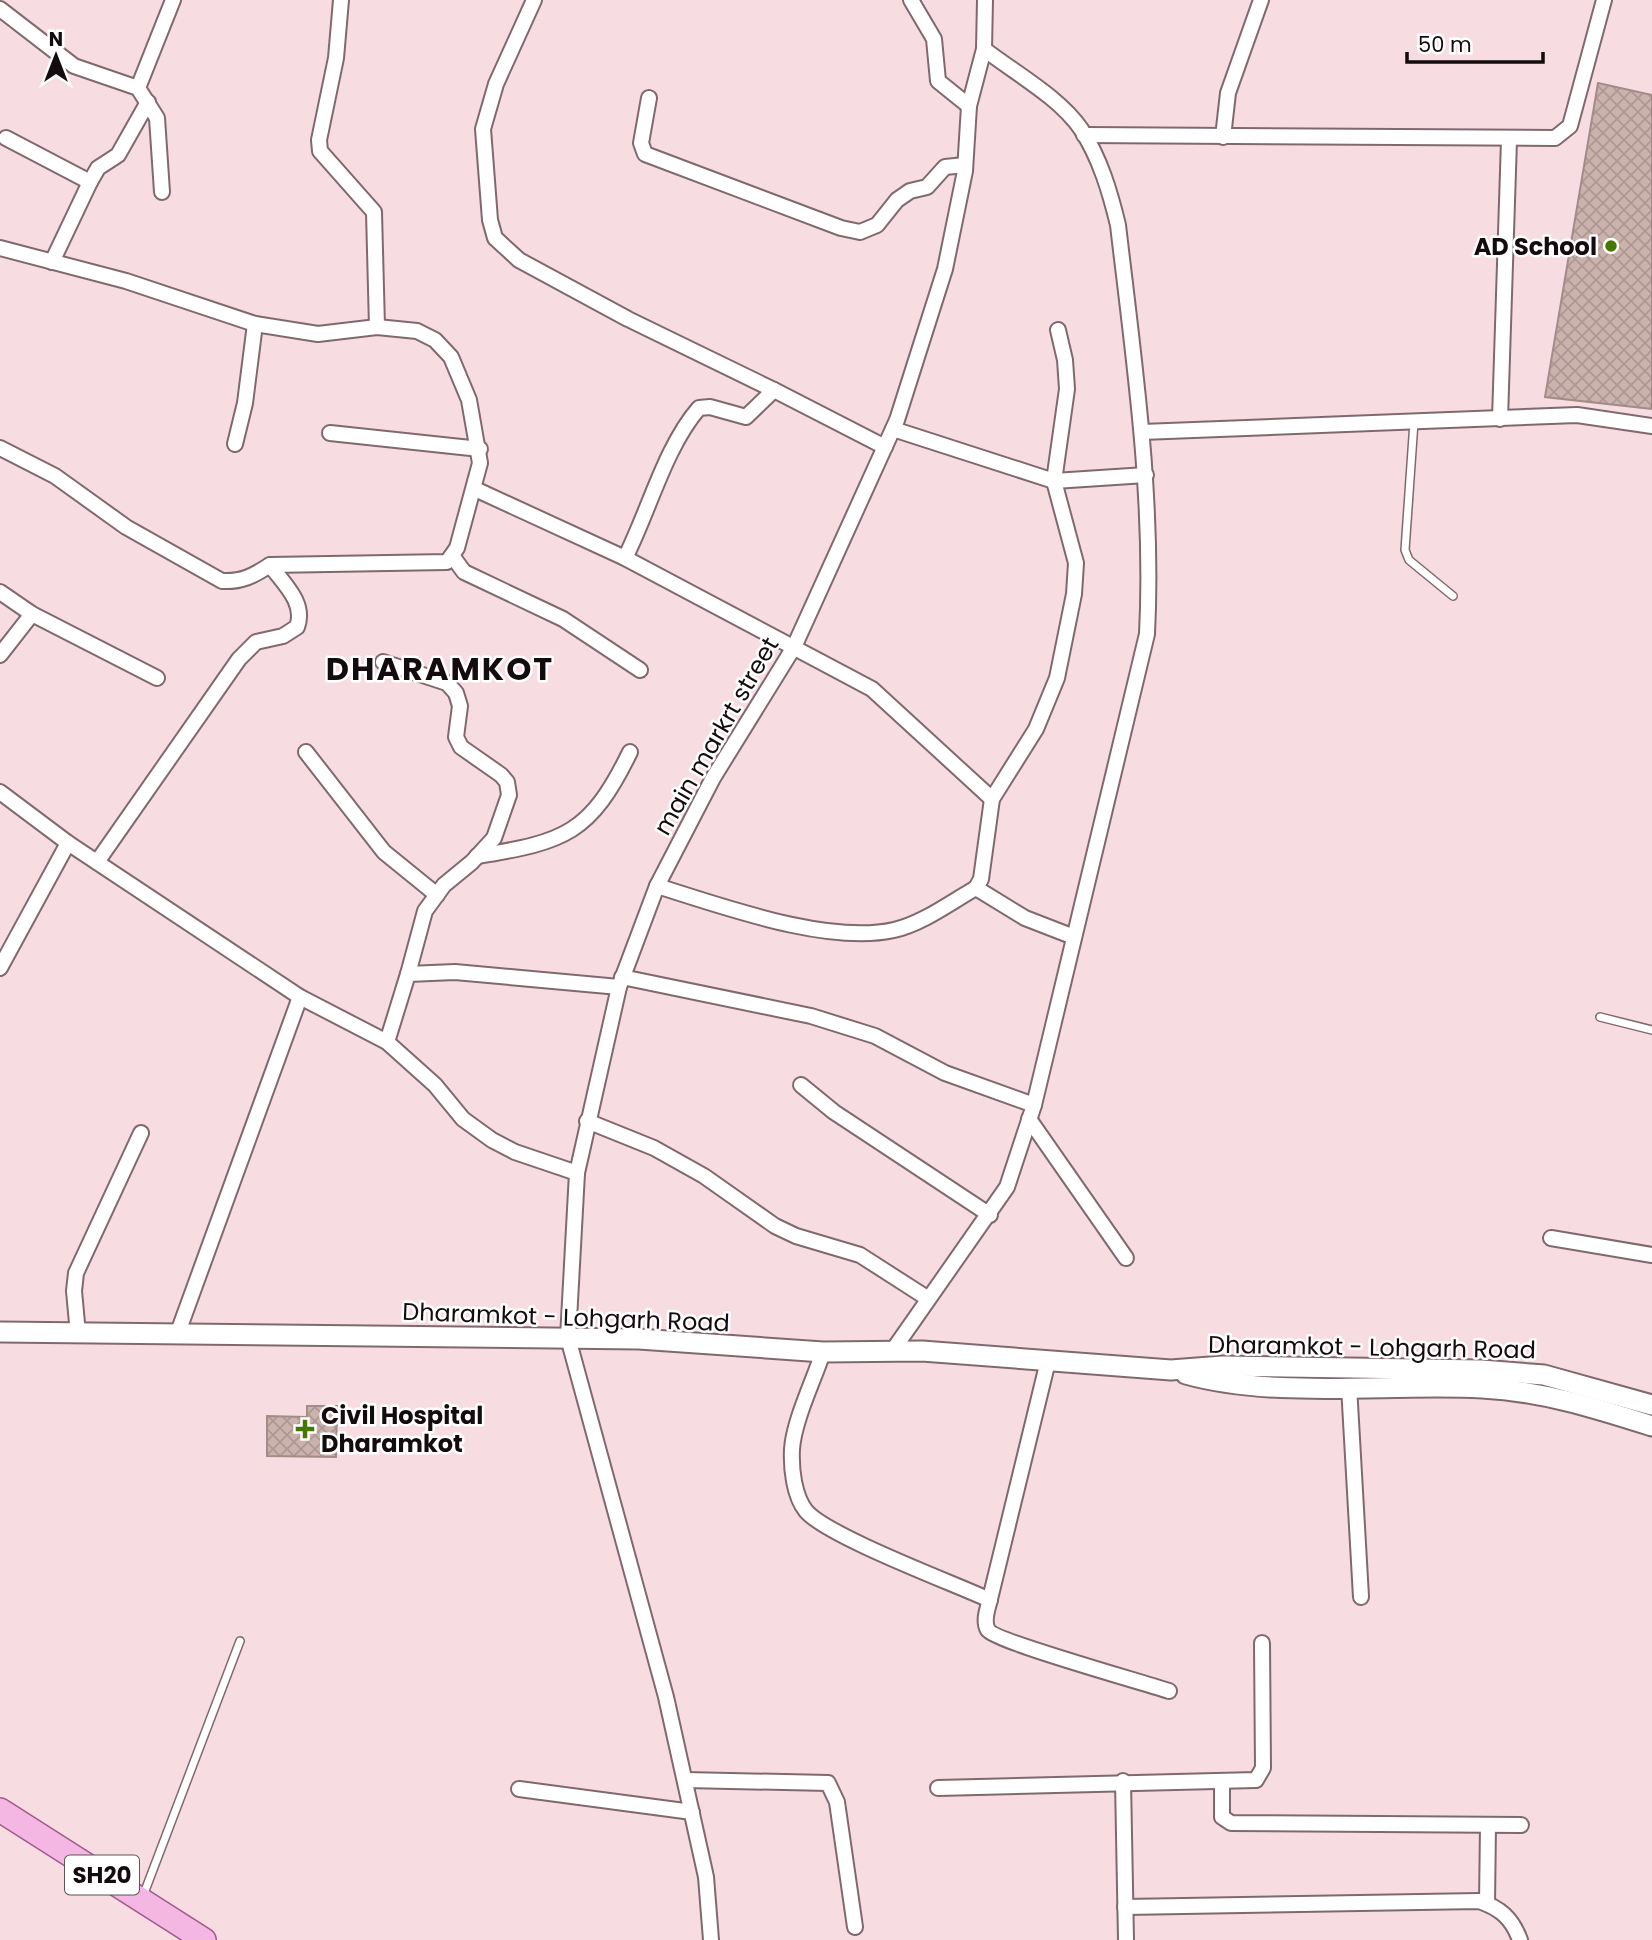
<svg xmlns="http://www.w3.org/2000/svg" width="1652" height="1940" viewBox="0 0 1652 1940" font-family="Poppins,sans-serif">
<defs>
<pattern id="building-cross-hatch" width="8" height="8" patternUnits="userSpaceOnUse" patternTransform="scale(1.75)"><rect width="8" height="8" fill="#cbb2ad"/><path d="M0 0l8 8M0 8l8-8" fill="none" stroke="#ad9894"/></pattern>
</defs>
<rect width="100%" height="100%" fill="#f7dde2"/>
<g fill="url(#building-cross-hatch)" stroke="#a38b87" stroke-width="2">
<path d="M1598 83 1652 95V409L1545 397Z"/>
<path d="M307 1406H337L336 1457 267 1456V1416L307 1417Z"/>
</g>
<g fill="none" stroke-linecap="round" stroke-linejoin="round">
<defs>
<g id="service">
<path d="M1414 422 1405 550 1409 560 1453 596"/>
<path d="M1600 1017 1652 1030"/>
<path d="M143 1896 240 1641"/>
</g>
<g id="minor">
<path d="M341 0 336 58 319 140 320 151 374 212 377 327"/>
<path d="M534 0 496 84 483 129 490 220 495 238 519 260 628 319 774 390"/>
<path d="M911 0 934 39 938 81 969 106"/>
<path d="M0 9 74 66 138 88 157 118 162 192"/>
<path d="M138 88 173 0"/>
<path d="M649 98 641 143 645 154 841 228 860 232 877 225 897 200 910 191 927 187 945 167 965 165"/>
<path d="M1084 135 1555 138 1570 126 1604 0"/>
<path d="M1223 137 1228 93 1261 0"/>
<path d="M6 138 90 182"/>
<path d="M0 248 126 281 255 324 318 334 377 327 417 331 435 340 451 357 469 400 480 463 457 548 447 562 270 565C253 576 242 582 222 581L126 527 55 476 0 448"/>
<path d="M52 262 90 182 98 168 118 155 148 102"/>
<path d="M1058 330 1065 360 1067 389 1054 481 1076 563 1074 594 1057 678 1036 729 992 799 981 879 976 888 1025 918 1074 937"/>
<path d="M1500 419 1509 140"/>
<path d="M893 429 1054 481 1146 475"/>
<path d="M1142 432 1577 415 1652 426"/>
<path d="M330 433 480 449"/>
<path d="M235 444 245 403 255 324"/>
<path d="M475 489 625 558 872 689 992 799"/>
<path d="M453 557 464 572 563 619 640 670"/>
<path d="M625 558C649 511 665 447 699 408L710 407 746 417 774 390 885 447"/>
<path d="M0 592 32 614 157 678"/>
<path d="M0 655 32 614"/>
<path d="M383 662 447 683 456 693 460 706 456 737 461 747 501 775 507 782 509 795 494 838 472 862 444 885 425 911 408 974"/>
<path d="M306 752 384 852 437 895"/>
<path d="M0 792 68 843 300 997 387 1042 435 1085 463 1119 492 1140 515 1152 577 1173"/>
<path d="M477 856C565 842 590 834 630 752"/>
<path d="M97 862 239 659 256 642 283 636 297 627C306 603 284 584 270 565"/>
<path d="M657 886C722 906 828 945 894 930 922 924 951 902 976 888"/>
<path d="M0 968 68 843"/>
<path d="M622 977 811 1016 875 1036 945 1073 1034 1105"/>
<path d="M387 1042 408 974 455 972 619 987"/>
<path d="M801 1085 834 1112 990 1215"/>
<path d="M1029 1119 1126 1258"/>
<path d="M587 1121 654 1148 704 1176 775 1226 796 1236 860 1255 927 1298"/>
<path d="M1551 1238 1652 1255"/>
<path d="M78 1334 74 1291 76 1273 141 1133"/>
<path d="M177 1335 300 997"/>
<path d="M893 1350 1007 1187 1034 1105 1147 634C1154 497 1134 362 1118 225 1110 192 1100 158 1081 129 1059 97 1015 73 984 49L985 0"/>
<path d="M823 1352C814 1380 794 1420 792 1449 791 1469 794 1496 806 1511 827 1536 953 1583 990 1600"/>
<path d="M1048 1361 989 1603C987 1611 983 1622 988 1630 995 1641 1145 1683 1169 1691"/>
<path d="M1349 1386 1361 1597"/>
<path d="M685 1780 828 1783 837 1802 855 1927"/>
<path d="M1123 1781 1126 1940"/>
<path d="M1222 1781V1817L1231 1823 1521 1825"/>
<path d="M938 1788 1256 1780 1263 1768 1262 1643"/>
<path d="M519 1789 692 1812"/>
<path d="M1487 1904 1488 1825"/>
<path d="M1125 1907 1479 1901C1500 1908 1512 1918 1520 1940"/>
<path d="M711 1940 706 1877 666 1697 568 1338 577 1173 619 987 657 886 713 778 794 647 897 420 945 269 965 171 969 106 984 49"/>
</g>
<g id="tertiary">
<path d="M0 1332 639 1339 823 1352 922 1351 1171 1370 1223 1366 1481 1370 1544 1375 1652 1405"/>
<path d="M1186 1374C1275 1399 1388 1383 1482 1388 1542 1391 1595 1408 1652 1426"/>
</g>
<path id="primary" d="M0 1810 204 1940"/>
</defs>
<use href="#service" stroke="#80696e" stroke-width="10"/>
<use href="#minor" stroke="#80696e" stroke-width="18"/>
<use href="#tertiary" stroke="#80696e" stroke-width="23"/>
<use href="#primary" stroke="#a15a8a" stroke-width="26"/>
<use href="#service" stroke="#fff" stroke-width="7"/>
<use href="#minor" stroke="#fff" stroke-width="14"/>
<use href="#tertiary" stroke="#fff" stroke-width="19"/>
<use href="#primary" stroke="#f4b6e2" stroke-width="23"/>
</g>
<g fill="#467700" stroke="#fff" stroke-width="2.5">
<circle cx="1611" cy="246" r="7"/>
<path d="M301.5 1418.5h7v7h7v7h-7v7h-7v-7h-7v-7h7z"/>
</g>
<g text-anchor="middle" dominant-baseline="central" stroke-width="5" stroke-linejoin="round" paint-order="stroke">
<rect fill="#fff" stroke="#5a5456" stroke-width="2" x="65" y="1855.5" width="74" height="39" rx="5"/>
<g font-size="23" font-weight="bold" fill="#130b0d">
<text x="102" y="1875">SH20</text>
</g>
<g font-size="24" font-weight="bold" fill="#130b0d" stroke="#fff" text-anchor="end">
<text x="1597" y="246">AD School</text>
<text x="321" y="1415" text-anchor="start">Civil Hospital<tspan x="321" dy="28">Dharamkot</tspan></text>
</g>
<g font-size="24" fill="#130b0d" stroke="#fff">
<text transform="translate(716 736) rotate(-60)">main markrt street</text>
<text transform="translate(566 1317) rotate(2)">Dharamkot - Lohgarh Road</text>
<text transform="translate(1372 1347) rotate(1)">Dharamkot - Lohgarh Road</text>
</g>
<g font-size="32" font-weight="bold" letter-spacing="2" fill="#130b0d" stroke="#fff">
<text x="440" y="668">DHARAMKOT</text>
</g>
</g>
<g transform="translate(56 56)" stroke="#ffffff" stroke-width="5" paint-order="stroke">
<path d="M0-5L12 26L0 18L-12 26Z" fill="#130b0d"/>
<text y="-10" font-size="19" font-weight="bold" text-anchor="middle" fill="#130b0d">N</text>
</g>
<path d="M1407 52v10h136v-10" fill="none" stroke="#130b0d" stroke-width="3.5"/>
<text x="1418" y="52" font-size="21" fill="#130b0d" stroke="#ffffff" stroke-width="5" paint-order="stroke">50 m</text>
</svg>
